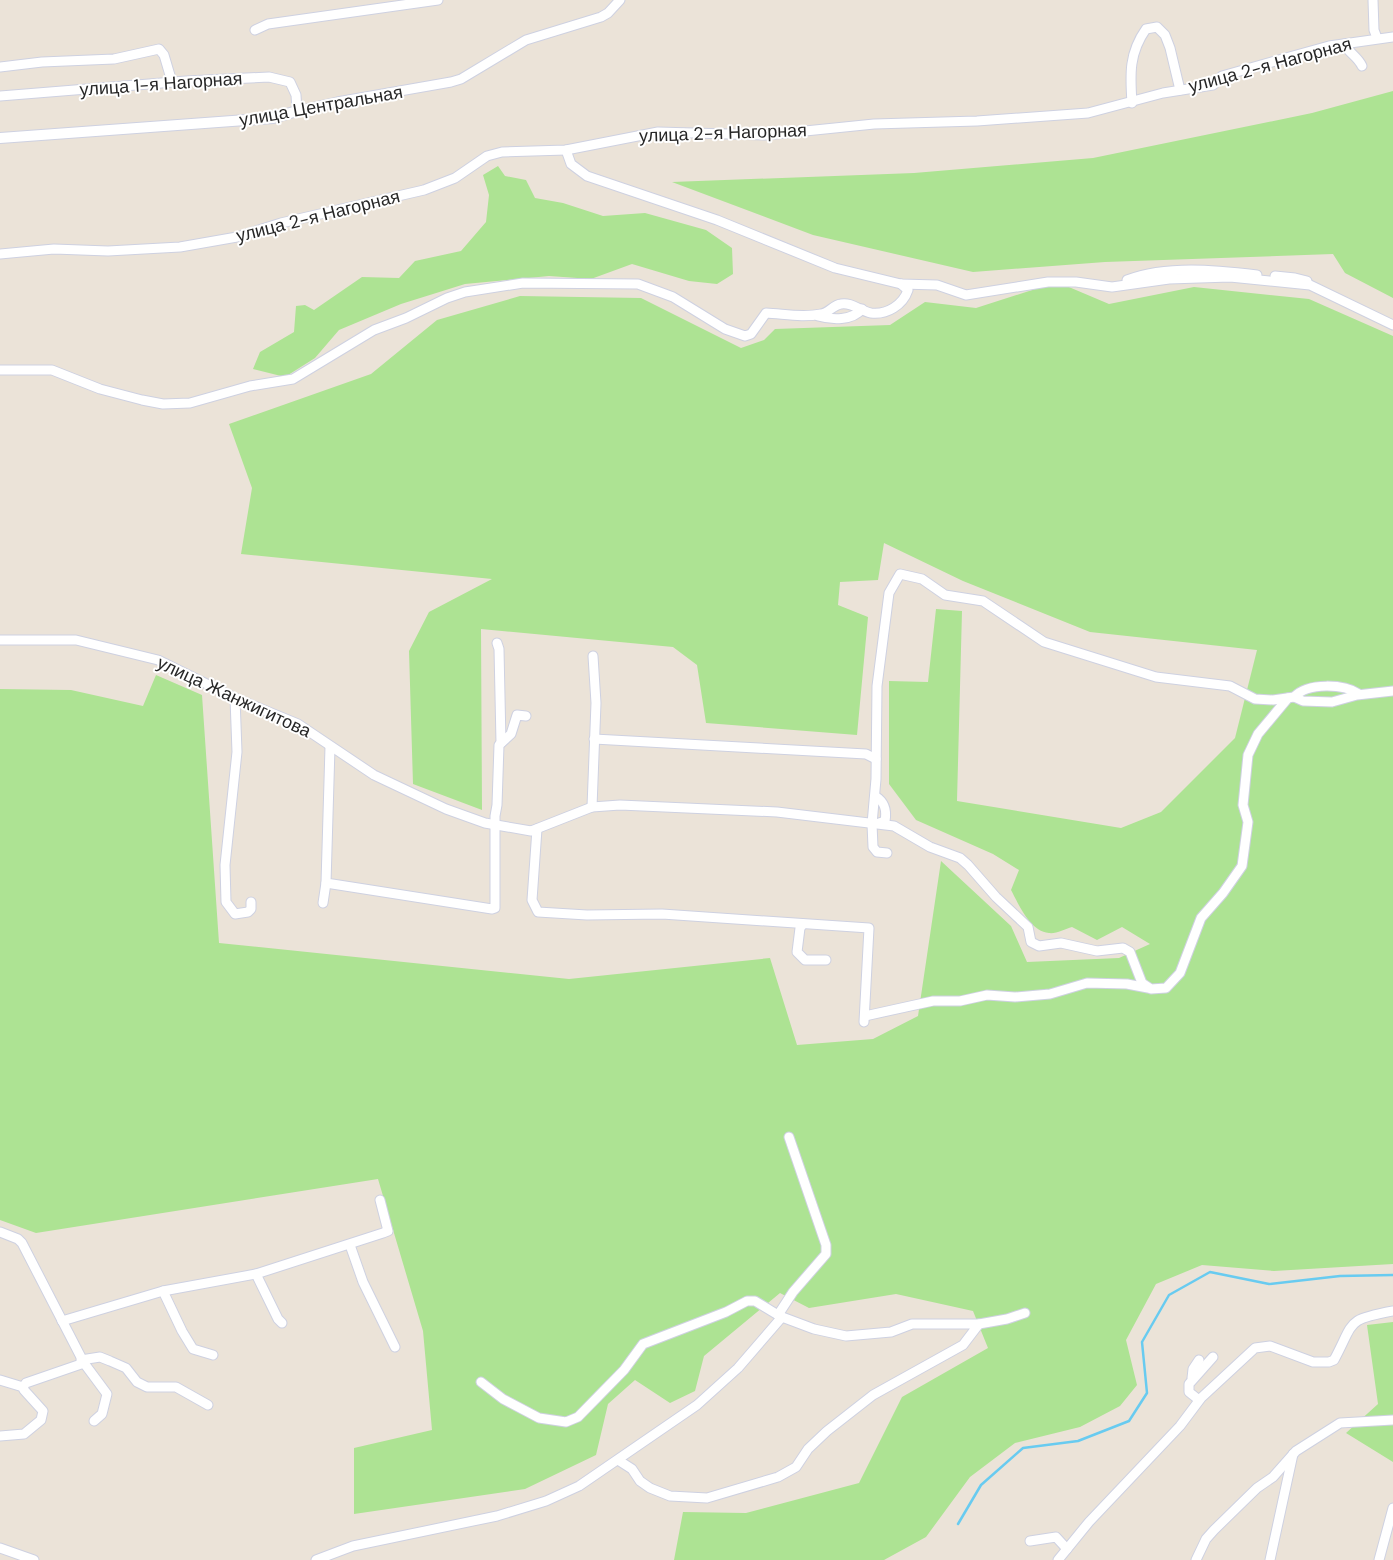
<svg xmlns="http://www.w3.org/2000/svg" width="1393" height="1560" viewBox="0 0 1393 1560" font-family="'DM Sans',sans-serif">
<rect width="100%" height="100%" fill="#ebe3d8"/>
<g fill="#ade393">
<path d="M1393 91V298L1345 273 1333 254 1105 262 973 272 813 235 672 182 914 173 1093 158 1312 113Z"/>
<path d="M498 166 505 176 526 180 535 198 563 203 603 216 645 213 706 230 732 248 733 274 717 284 689 281 632 264 591 279 549 276 465 284 401 304 339 330 315 358 285 377 253 369 260 352 294 332 296 306 305 305 314 310 362 277 399 278 415 261 461 251 486 222 489 195 483 175Z"/>
<path d="M1057 282 1109 304 1194 287 1309 299 1393 336V1264L1274 1271 1202 1265 1156 1284 1126 1340 1137 1385 1120 1406 1080 1427 1015 1443 970 1477 926 1537 884 1560H674L683 1512 746 1513 859 1483 902 1397 988 1348 973 1311 896 1294 809 1308 780 1293 704 1356 695 1391 670 1403 635 1380 608 1404 596 1455 525 1489 354 1514V1448L432 1430 423 1331 378 1179 36 1233 0 1220V689L71 690 143 706 156 675 202 695 219 943 569 979 770 958 797 1045 873 1039 918 1016 941 861 1011 926 1027 962 1119 958 1150 944 1122 927 1097 940 1072 927C1065 929 1056 934 1049 933 1030 931 1019 905 1011 890L1019 870 993 854 916 820 889 784V681L928 682 936 609 962 611 957 801 1121 828 1161 812 1235 738 1257 650 1090 632 963 581 884 543 878 580 840 582 838 605 868 617 857 735 706 723 697 665 673 647 481 629 482 810 413 784 409 651 429 612 492 579 241 554 252 488 229 424 371 374 437 320 520 296 641 298 741 348 764 340 775 329 890 325 925 302 976 308Z"/>
<path d="M1393 1322V1462L1346 1433 1378 1404 1367 1325Z"/>
</g>
<g fill="none" stroke-linecap="round" stroke-linejoin="round">
<path stroke="#68cbf0" stroke-width="2.5" d="M958 1524 981 1485 1023 1448 1078 1441 1129 1421 1147 1393 1142 1342 1169 1295 1210 1272 1269 1284 1340 1276 1393 1275"/>
<defs>
<g id="minor">
<path d="M1373 0 1374 30 1377 38"/>
<path d="M255 30 268 24 438 0"/>
<path d="M1344 44C1349 53 1358 57 1362 66"/>
<path d="M0 67 42 62 114 59 159 49 164 55 172 82"/>
<path d="M0 96 186 81 269 77 290 82 296 95 297 111 337 102 451 82 461 79 526 40 601 17 608 13 620 0"/>
<path d="M1132 103C1130 74 1129 53 1146 29L1157 27 1165 35 1170 48 1180 90"/>
<path d="M566 150 571 164 587 176 717 220 835 268 901 284 937 285 966 295 1048 282H1076L1112 287 1169 279 1230 277 1310 285 1393 325"/>
<path d="M0 254 54 249 108 251 180 247 237 237 281 223 424 190 455 178 487 156 502 152 566 150 658 132 766 135 874 124 977 121 1088 113 1163 93 1213 85 1222 76 1329 46 1393 37"/>
<path d="M1275 276 1295 278 1307 281"/>
<path d="M1127 280C1167 265 1215 270 1257 275"/>
<path d="M818 316C832 320 852 321 862 309"/>
<path d="M0 370H52L100 389 142 400 163 404 190 403 250 386 293 379 374 330 406 318 447 298 465 292 523 283 638 284 673 297 725 329 745 336 751 334 766 313C785 314 803 318 821 314 829 313 833 305 841 304 852 302 860 311 871 313 887 315 903 305 908 290L901 284"/>
<path d="M0 640H76L158 660 235 698 298 724 374 775 446 809 485 823 531 831 592 807 620 805 777 812 894 826 930 847 960 858 968 865 996 897 1028 927 1031 942 1039 946 1061 943 1097 951 1123 948 1130 952 1142 983 1151 989 1166 988 1180 973 1201 918 1223 893 1242 866 1248 822 1243 805 1248 755 1258 734 1288 698"/>
<path d="M497 643 499 649 501 743"/>
<path d="M1294 697C1308 682 1344 684 1359 694"/>
<path d="M235 698 237 752 225 865 226 902 235 914 248 912 251 909V902"/>
<path d="M594 739 866 754 876 759"/>
<path d="M330 747 326 883 492 909 495 908V816L497 805 499 745 511 734 517 715 526 716"/>
<path d="M875 796C885 802 887 810 885 821L879 823"/>
<path d="M592 807 596 703 593 656"/>
<path d="M537 829 532 900 538 912 587 915 662 914 869 928 864 1022"/>
<path d="M887 853 877 852 873 847 872 824 876 779 877 686 889 593 900 574 922 579 945 595 983 601 1044 642 1156 677 1230 686 1255 699 1273 700 1294 697 1303 701 1332 702 1357 695 1393 691"/>
<path d="M323 903 326 883"/>
<path d="M803 924 800 928 797 952 805 960H826"/>
<path d="M865 1016 933 1001H960L987 995 1015 997 1050 994 1087 983 1127 984 1148 988"/>
<path d="M0 1232 18 1239 22 1243 84 1363 26 1383 23 1387 24 1390 43 1411 41 1420 24 1434 0 1436"/>
<path d="M350 1245 363 1282 395 1347"/>
<path d="M256 1274 278 1319 282 1323"/>
<path d="M163 1291 182 1331 193 1349 213 1355"/>
<path d="M62 1321 163 1291 256 1274 383 1233 388 1231 380 1200"/>
<path d="M979 1324 1007 1319 1025 1313"/>
<path d="M81 1360 100 1357 110 1361 126 1368 137 1382 147 1387H176L208 1405"/>
<path d="M84 1363 107 1394 102 1414 94 1421"/>
<path d="M1192 1378 1193 1369 1199 1360"/>
<path d="M0 1380 23 1387"/>
<path d="M481 1382 503 1399 539 1418 566 1422 578 1417 624 1370 643 1344 726 1312 747 1301H755L778 1315"/>
<path d="M1199 1400 1189 1392V1384L1213 1357"/>
<path d="M618 1460 632 1469 640 1481 650 1488 670 1496 707 1498 778 1477 796 1467 808 1449 827 1431 873 1395 963 1345 979 1324H912L891 1332 846 1336 814 1329 782 1317"/>
<path d="M1030 1541 1056 1537 1067 1549"/>
<path d="M0 1548 34 1560"/>
<path d="M316 1560 353 1546 497 1516 546 1501 579 1486 697 1405 738 1368 782 1317 778 1315 793 1292 826 1254V1245L789 1137"/>
<path d="M1058 1560 1089 1522 1180 1426 1201 1398 1255 1348 1270 1346 1313 1362H1329L1334 1360C1355 1321 1345 1320 1393 1311"/>
<path d="M1196 1560 1206 1539 1214 1530 1257 1488 1273 1477 1296 1451 1340 1423 1393 1420"/>
<path d="M1270 1560 1293 1454"/>
<path d="M1379 1560 1393 1508"/>
</g>
<path id="tertiary" d="M0 138 273 118 297 111"/>
</defs>
<use href="#minor" stroke="#ced1e1" stroke-width="11"/>
<use href="#tertiary" stroke="#ced1e1" stroke-width="12"/>
<use href="#minor" stroke="#fff" stroke-width="9"/>
<use href="#tertiary" stroke="#fff" stroke-width="10"/>
</g>
<g text-anchor="middle" dominant-baseline="central" stroke-width="4" stroke-linejoin="round" paint-order="stroke">
<g font-size="18" fill="#272727" stroke="#fff">
<text transform="translate(1270 65) rotate(-15)">улица 2-я Нагорная</text>
<text transform="translate(161 84) rotate(-4)">улица 1-я Нагорная</text>
<text transform="translate(321 106) rotate(-10)">улица Центральная</text>
<text transform="translate(723 133) rotate(-2)">улица 2-я Нагорная</text>
<text transform="translate(318 216) rotate(-14)">улица 2-я Нагорная</text>
<text transform="translate(234 697) rotate(25)">улица Жанжигитова</text>
</g>
</g>
</svg>
